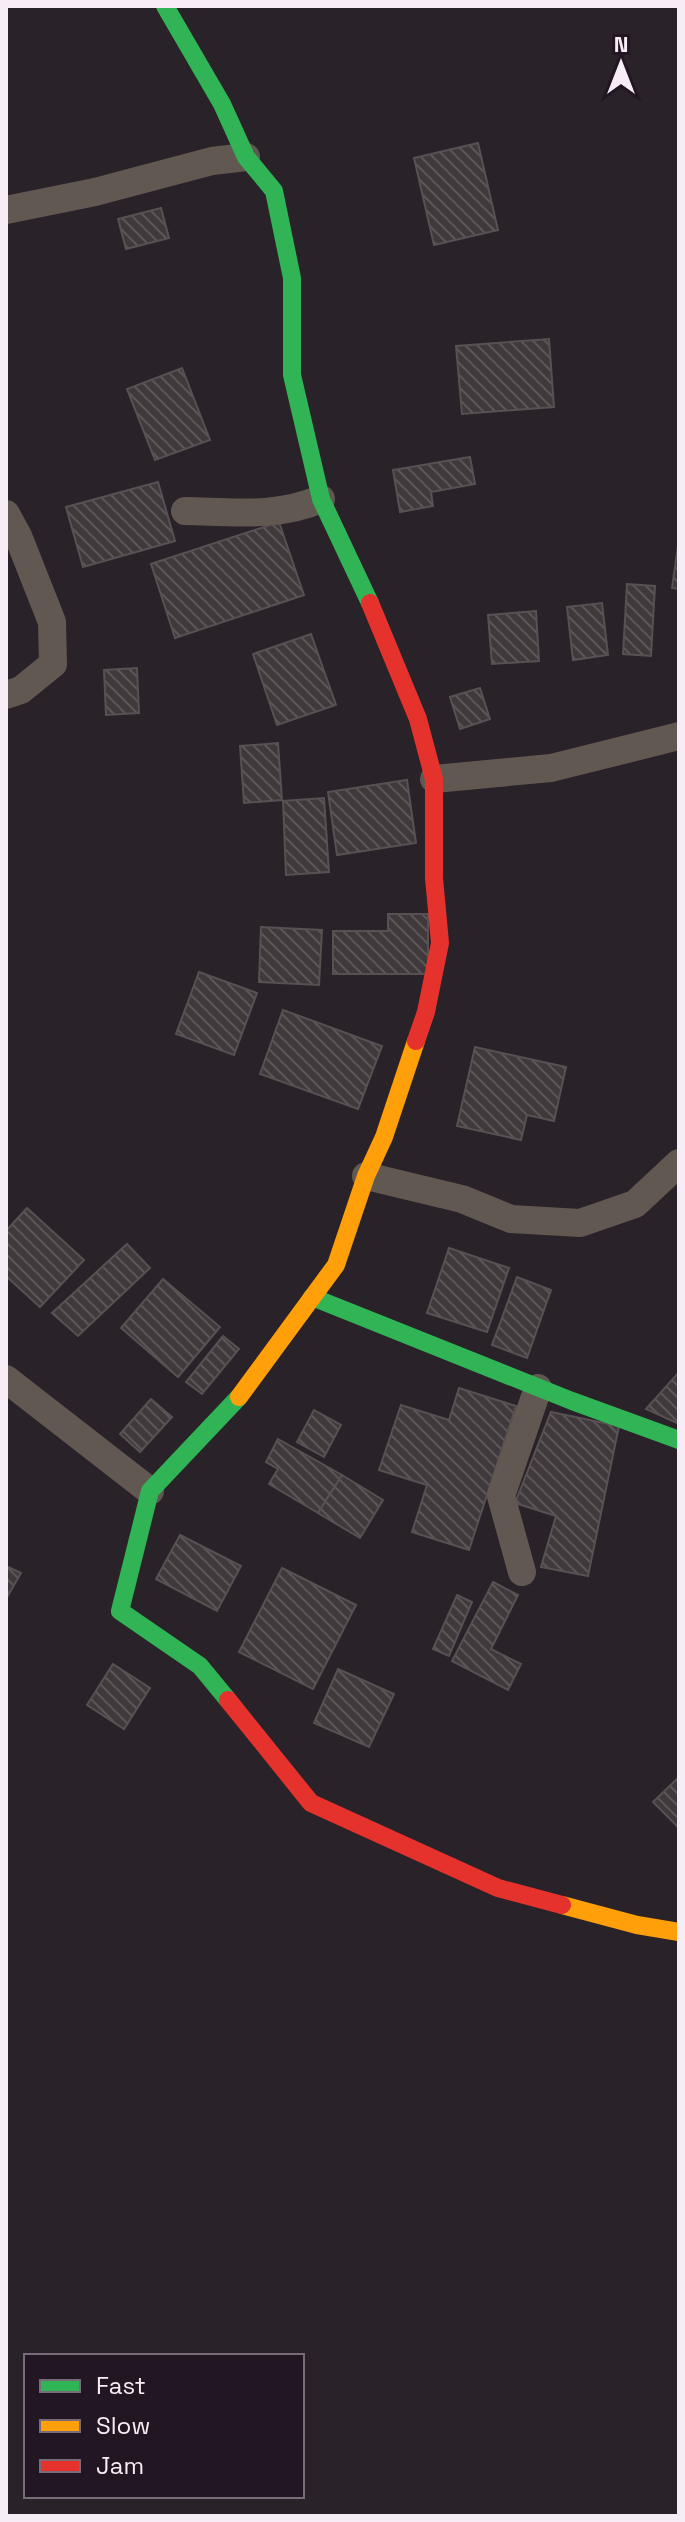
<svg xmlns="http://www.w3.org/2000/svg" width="685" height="2522" viewBox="0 0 685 2522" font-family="'Space Grotesk',sans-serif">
<defs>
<pattern id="building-back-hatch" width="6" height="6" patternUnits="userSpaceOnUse" patternTransform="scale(2)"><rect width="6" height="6" fill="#40393b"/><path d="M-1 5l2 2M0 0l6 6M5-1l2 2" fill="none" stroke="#5c5658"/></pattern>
</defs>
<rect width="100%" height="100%" fill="#292229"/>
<g fill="url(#building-back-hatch)" stroke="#585052" stroke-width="2">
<path d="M478 143 498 230 434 245 414 158Z"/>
<path d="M161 208 169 238 126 249 118 219Z"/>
<path d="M549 339 554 407 462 414 456 346Z"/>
<path d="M182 368 210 440 155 460 127 389Z"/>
<path d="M470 457 475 484 431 492 433 506 400 512 393 470Z"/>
<path d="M158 482 175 541 83 567 66 507Z"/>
<path d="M279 522 304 595 175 638 151 564Z"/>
<path d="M679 539V589L672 588Z"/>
<path d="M627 584 655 586 651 656 623 654Z"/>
<path d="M602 603 608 655 573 660 567 607Z"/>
<path d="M536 611 539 661 492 664 488 615Z"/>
<path d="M311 634 336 705 277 725 253 654Z"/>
<path d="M137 668 139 713 106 715 104 670Z"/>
<path d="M480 688 490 719 460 729 450 697Z"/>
<path d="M278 743 282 800 244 803 240 746Z"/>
<path d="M407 780 416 843 337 855 328 792Z"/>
<path d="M324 798 329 872 286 875 283 801Z"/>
<path d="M388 914H428V974H333V931H388Z"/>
<path d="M261 927 322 930 319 985 259 982Z"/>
<path d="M199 972 257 993 234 1055 176 1034Z"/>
<path d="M283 1010 382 1046 358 1109 260 1074Z"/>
<path d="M475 1047 566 1067 554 1121 527 1115 521 1140 457 1126Z"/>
<path d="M27 1208 84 1260 40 1307 6 1276V1231Z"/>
<path d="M127 1244 150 1268 78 1336 52 1313Z"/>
<path d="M449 1248 509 1268 487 1332 427 1313Z"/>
<path d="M517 1277 551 1290 527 1358 492 1345Z"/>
<path d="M163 1279 220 1327 178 1377 121 1328Z"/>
<path d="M223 1336 239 1349 202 1394 186 1382Z"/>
<path d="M679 1372V1424L646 1409Z"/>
<path d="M459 1388 516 1406 469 1550 412 1532 427 1485 379 1470 401 1405 449 1420Z"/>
<path d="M151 1399 172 1417 140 1452 120 1434Z"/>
<path d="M314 1410 341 1425 324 1457 297 1442Z"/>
<path d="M551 1412 619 1426 588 1576 541 1567 556 1516 515 1503Z"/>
<path d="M278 1439 342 1475 318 1513 269 1484 278 1469 266 1462Z"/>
<path d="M342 1475 383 1500 360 1538 318 1513Z"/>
<path d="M180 1535 241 1566 217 1611 156 1579Z"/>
<path d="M6 1566 21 1573 6 1599Z"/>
<path d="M282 1568 356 1605 313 1689 239 1652Z"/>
<path d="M493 1582 518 1595 491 1649 521 1664 508 1690 452 1661Z"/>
<path d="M457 1595 472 1602 449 1656 433 1649Z"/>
<path d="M113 1664 150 1688 124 1729 87 1705Z"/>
<path d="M338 1669 394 1694 369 1747 314 1723Z"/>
<path d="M679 1777V1828L653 1802Z"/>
</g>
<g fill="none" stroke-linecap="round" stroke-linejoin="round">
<g stroke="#625852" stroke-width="28">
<path d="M6 210 95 192 212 161 246 157"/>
<path d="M185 511C233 512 276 518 321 499"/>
<path d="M6 514 18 536 52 622 53 664 21 690 6 695"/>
<path d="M434 779 551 768 679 736"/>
<path d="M366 1176 462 1199 511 1219 580 1223 635 1204 679 1163"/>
<path d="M6 1379 150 1491"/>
<path d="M522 1572 501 1496 538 1388"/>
</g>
<g stroke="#30b455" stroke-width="18">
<path d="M165 6 222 104 246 157 274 191 292 278V375L321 499 370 603"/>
<path d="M312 1297 572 1401 679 1440"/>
<path d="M228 1700 200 1666 120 1611 150 1491 239 1397"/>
</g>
<g stroke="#ff9f0a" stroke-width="18">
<path d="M239 1397 336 1265 366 1176 384 1137 416 1041"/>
<path d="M562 1905 637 1925 679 1932"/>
</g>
<g stroke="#e5322d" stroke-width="18">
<path d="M370 603 418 719 434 779V878L440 943 426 1012 416 1041"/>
<path d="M228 1700 311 1803 498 1888 562 1905"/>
</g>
</g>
<rect width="685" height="2522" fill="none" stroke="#f6edf6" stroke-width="16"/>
<rect x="24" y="2354" width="280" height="144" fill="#221622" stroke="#776c77" stroke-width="2"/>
<rect x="40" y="2380" width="40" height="12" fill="#30b455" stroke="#776c77" stroke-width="2"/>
<text x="96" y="2394" font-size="24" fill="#f6edf6">Fast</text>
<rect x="40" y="2420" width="40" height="12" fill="#ff9f0a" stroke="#776c77" stroke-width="2"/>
<text x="96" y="2434" font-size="24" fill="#f6edf6">Slow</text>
<rect x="40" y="2460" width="40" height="12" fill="#e5322d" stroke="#776c77" stroke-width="2"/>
<text x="96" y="2474" font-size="24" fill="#f6edf6">Jam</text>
<g transform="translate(621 64)" stroke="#221622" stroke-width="6" paint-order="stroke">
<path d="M0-6L14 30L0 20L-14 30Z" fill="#f6edf6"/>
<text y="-12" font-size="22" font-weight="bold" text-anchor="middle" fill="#f6edf6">N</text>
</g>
</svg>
